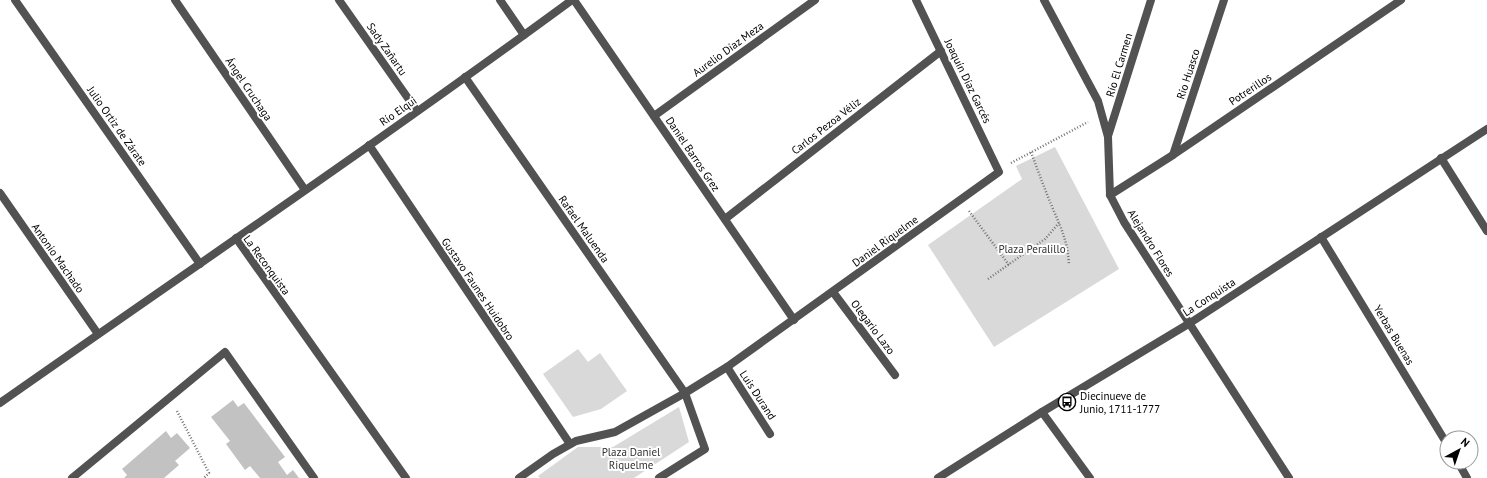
<svg xmlns="http://www.w3.org/2000/svg" width="1487" height="478" viewBox="0 0 1487 478" font-family="'PT Sans',sans-serif">
<rect width="100%" height="100%" fill="#fff"/>
<g fill="#d9d9d9">
<path d="M1055 147 1119 269 994 347 928 245 1022 179 1016 166Z"/>
<path d="M578 349 588 362 600 353 627 391 601 409 573 417 543 374Z"/>
<path d="M679 407 689 442 634 478H540L538 476 578 447H613Z"/>
</g>
<g fill="#c2c2c2">
<path d="M233 400 238 407 244 403 285 457 278 462 287 475 293 470 299 478H260L250 466 245 470 226 444 230 441 211 417Z"/>
<path d="M166 431 171 438 177 433 190 448 175 461 179 465 164 478H124L127 475 122 469Z"/>
</g>
<g fill="none" stroke-linecap="round" stroke-linejoin="round">
<g stroke="#747474" stroke-width="2.5" stroke-dasharray="1 2" stroke-linecap="butt">
<path d="M1031 152C1038 171 1045 190 1053 209 1062 230 1068 243 1069 265"/>
<path d="M1011 163 1088 122"/>
<path d="M969 211 1009 265"/>
<path d="M988 279 1045 239 1059 223"/>
<path d="M177 411 209 473 204 478"/>
</g>
<path stroke="#525252" stroke-width="8" d="M72 478 225 352 314 478"/>
<g stroke="#525252" stroke-width="8">
<path d="M15 0 200 264"/>
<path d="M175 0 305 190"/>
<path d="M339 0 417 111"/>
<path d="M500 0 524 35"/>
<path d="M574 0 794 320"/>
<path d="M1044 0 1098 101 1108 137 1110 195 1124 222 1289 478"/>
<path d="M465 77 685 393 705 449 659 478"/>
<path d="M654 116 815 0"/>
<path d="M1108 136 1151 0"/>
<path d="M369 145 570 444"/>
<path d="M1173 155 1224 0"/>
<path d="M1441 158 1487 231"/>
<path d="M0 193 98 334"/>
<path d="M1110 195 1173 155 1401 0"/>
<path d="M725 219 941 51"/>
<path d="M1321 237 1447 444"/>
<path d="M236 238 406 478"/>
<path d="M833 292 895 375"/>
<path d="M727 367 770 434"/>
<path d="M0 403C191 269 384 138 572 0"/>
<path d="M1042 412 1090 478"/>
<path d="M1458 462 1467 478"/>
<path d="M519 478 553 454 576 441 615 432 685 393 727 367 999 172 916 0"/>
</g>
<path stroke="#525252" stroke-width="8" d="M938 478 1042 412 1190 323 1487 129"/>
</g>
<defs>
<symbol id="bus-ring" viewBox="-11 -11 22 22"><circle r="9.5" fill="#fff" stroke="#000" stroke-width="1.5"/><path d="M-5-6H5V4H4V6H2V4H-2V6H-4V4H-5ZM-3.5-4V0h7V-4ZM-3.5 1.2v1.5H-2V1.2ZM2 1.2v1.5H3.5V1.2Z" fill="#000"/></symbol>
</defs>
<g fill-rule="evenodd">
<use href="#bus-ring" x="1057" y="392" width="20" height="20"/>
</g>
<g text-anchor="middle" dominant-baseline="central" stroke-width="4" stroke-linejoin="round" paint-order="stroke">
<g font-size="11" fill="#000" stroke="#fff">
<text transform="translate(387 49) rotate(55)">Sady Zañartu</text>
<text transform="translate(728 49) rotate(-36)">Aurelio Díaz Meza</text>
<text transform="translate(1119 65) rotate(-73)">Río El Carmen</text>
<text transform="translate(1188 74) rotate(-72)">Río Huasco</text>
<text transform="translate(968 81) rotate(64)">Joaquín Díaz Garcés</text>
<text transform="translate(249 89) rotate(56)">Ángel Cruchaga</text>
<text transform="translate(1250 89) rotate(-34)">Potrerillos</text>
<text transform="translate(398 111) rotate(-35)">Río Elqui</text>
<text transform="translate(117 126) rotate(55)">Julio Ortiz de Zárate</text>
<text transform="translate(826 126) rotate(-38)">Carlos Pezoa Véliz</text>
<text transform="translate(693 154) rotate(56)">Daniel Barros Grez</text>
<text transform="translate(584 229) rotate(55)">Rafael Maluenda</text>
<text transform="translate(885 241) rotate(-36)">Daniel Riquelme</text>
<text transform="translate(1151 243) rotate(58)">Alejandro Flores</text>
<text transform="translate(58 258) rotate(55)">Antonio Machado</text>
<text transform="translate(267 265) rotate(54)">La Reconquista</text>
<text transform="translate(478 289) rotate(56)">Gustavo Faunes Huidobro</text>
<text transform="translate(1209 297) rotate(-33)">La Conquista</text>
<text transform="translate(873 327) rotate(53)">Olegario Lazo</text>
<text transform="translate(1394 335) rotate(59)">Yerbas Buenas</text>
<text transform="translate(758 395) rotate(57)">Luis Durand</text>
</g>
<g font-size="11" fill="#303030" stroke="#fff">
<text x="1032" y="249">Plaza Peralillo</text>
<text x="631" y="452">Plaza Daniel<tspan x="631" dy="13">Riquelme</tspan></text>
</g>
<g font-size="11" fill="#000" stroke="#fff" text-anchor="start">
<text x="1080" y="396">Diecinueve de<tspan x="1080" dy="13">Junio, 1711-1777</tspan></text>
</g>
</g>
<g transform="translate(1459 450) rotate(40)"><circle r="19" fill="#ffffff" stroke="#999999"/>
<path d="M0-3L7 15L0 10L-7 15Z" fill="#000000"/>
<text y="-6" font-size="11" font-weight="bold" text-anchor="middle" fill="#000000">N</text>
</g>
</svg>
